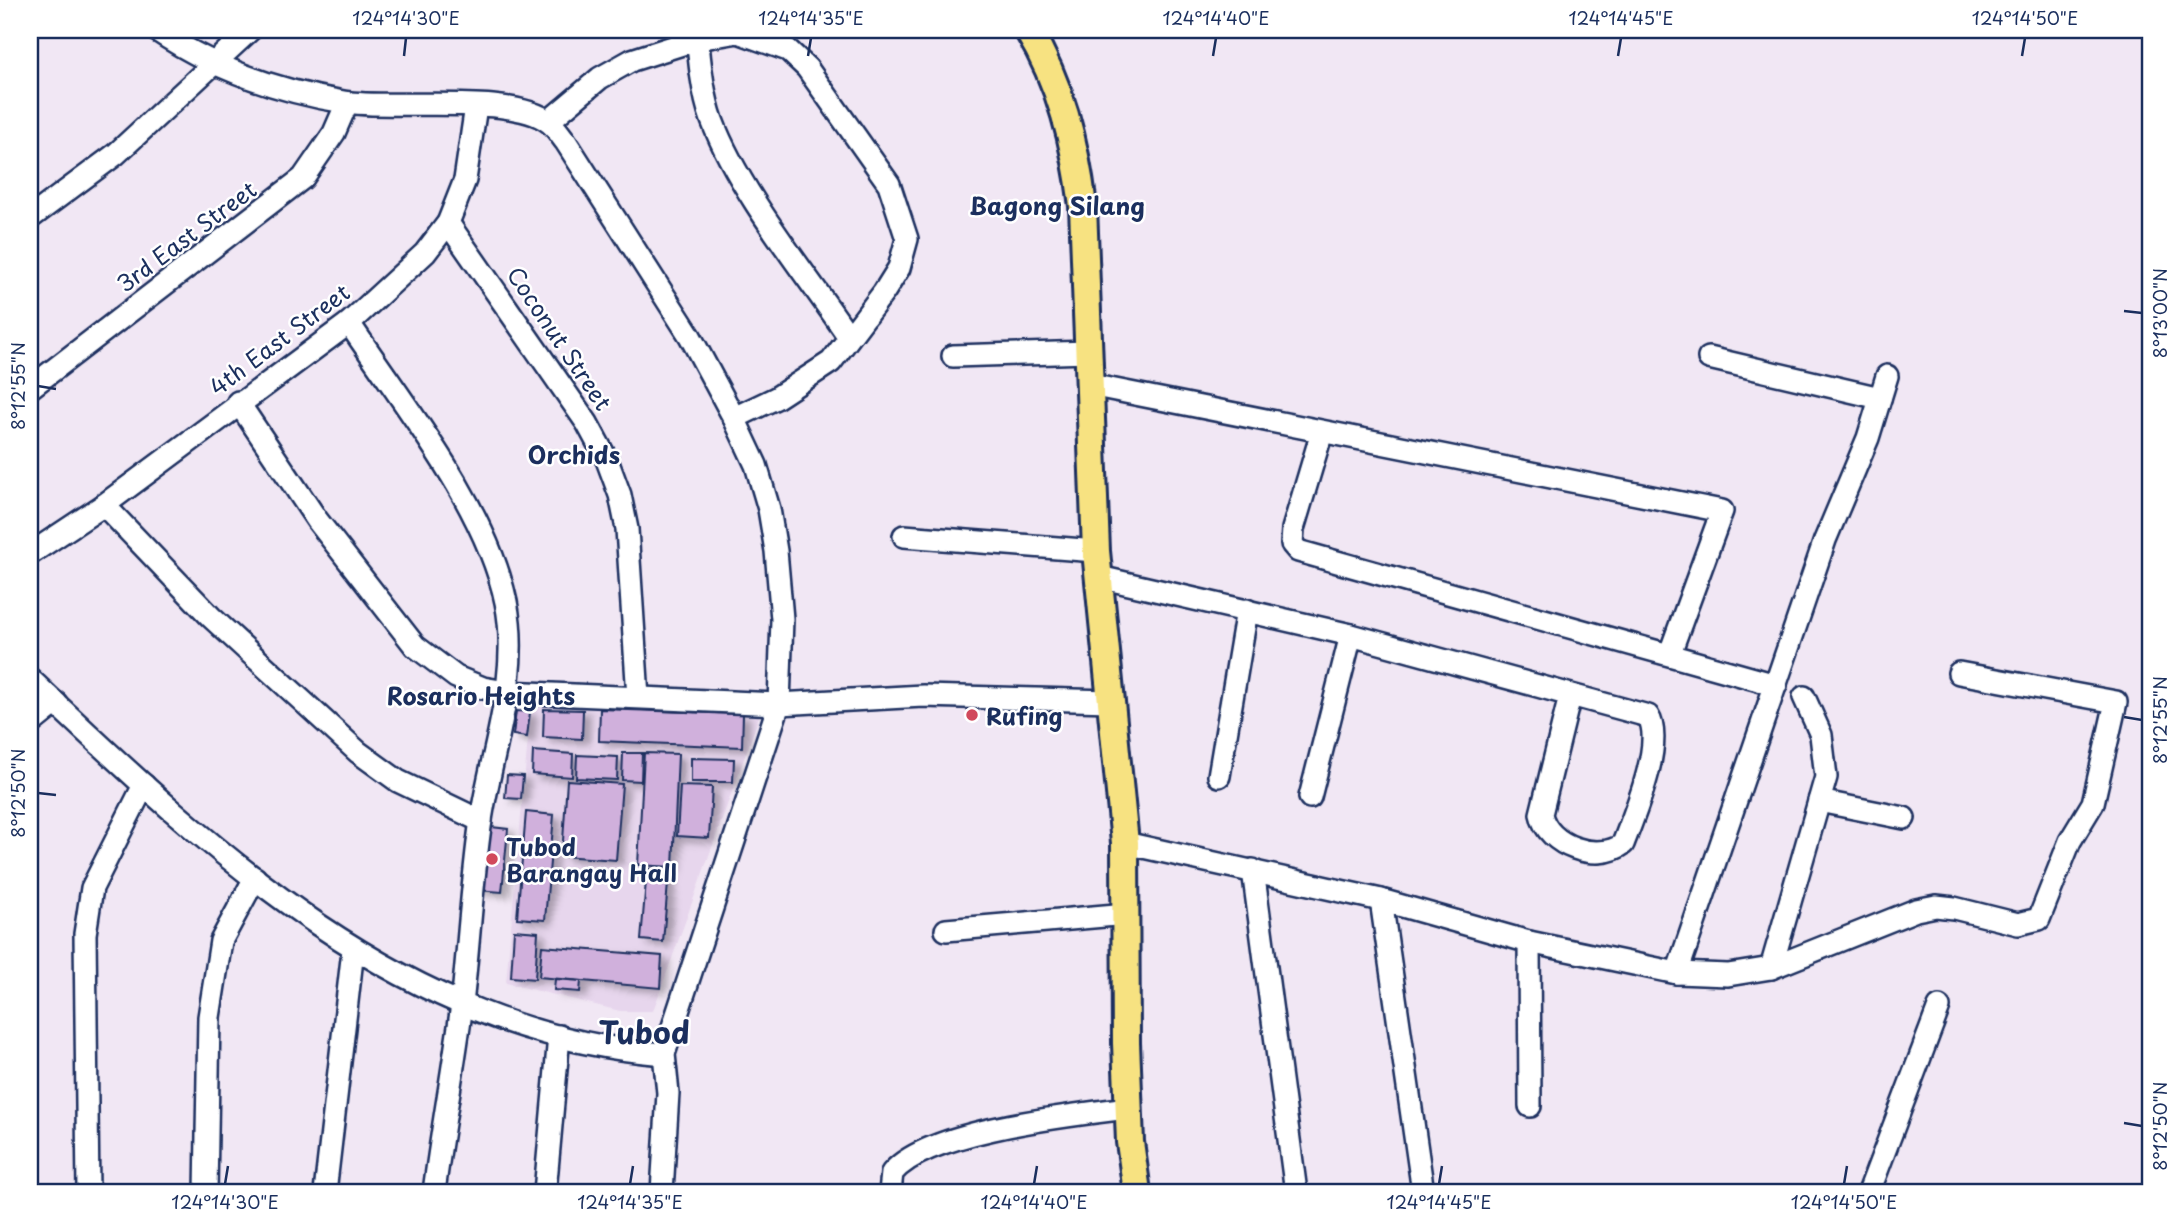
<svg xmlns="http://www.w3.org/2000/svg" width="2180" height="1222" viewBox="0 0 2180 1222" font-family="'Playpen Sans',sans-serif">
<defs>
<filter id="shadow"><feDropShadow dx="7" dy="4.5" stdDeviation="3.5" flood-color="#0004"/></filter>
</defs>
<rect width="100%" height="100%" fill="#f1e7f4"/>
<filter id="ink" filterUnits="userSpaceOnUse"><feTurbulence type="fractalNoise" baseFrequency=".0143" numOctaves="2"/><feDisplacementMap in="SourceGraphic" scale="14" xChannelSelector="R" yChannelSelector="G"/><feConvolveMatrix kernelMatrix="1 2 1 2 8 2 1 2 1" color-interpolation-filters="sRGB"/></filter>
<g filter="url(#ink)">
<path fill="#e7d6ed" d="M531 705 760 714 653 1011H620L506 983Z"/>
<g fill="#d0b0dc" stroke="#1b2f5e" stroke-width="2" filter="url(#shadow)">
<path d="M544 709 583 710 582 739 543 737Z"/>
<path d="M600 709 743 714 742 747 599 741Z"/>
<path d="M516 711 530 712 527 737 513 735Z"/>
<path d="M533 751 573 754 572 777 532 774Z"/>
<path d="M623 753H642L641 781 622 780Z"/>
<path d="M644 753 678 754 673 867 638 865Z"/>
<path d="M577 755 618 757 617 780 576 778Z"/>
<path d="M691 758 734 759 733 782H691Z"/>
<path d="M507 775 523 776 521 799 505 798Z"/>
<path d="M567 780 622 784 616 860 562 856Z"/>
<path d="M680 786 712 787 709 838 677 836Z"/>
<path d="M526 812 554 815 545 920 517 918Z"/>
<path d="M483 826 508 829 502 892 477 890Z"/>
<path d="M647 869 669 871 663 942 641 940Z"/>
<path d="M514 930 538 932 535 979 511 977Z"/>
<path d="M542 946 662 956 660 988 539 977Z"/>
<path d="M555 979 581 981 580 992 554 990Z"/>
</g>
<g fill="none" stroke-linecap="round" stroke-linejoin="round">
<defs>
<g id="minor">
<path d="M156 30C212 68 278 91 344 102 393 110 513 93 549 122 556 127 561 136 566 142L690 336 734 418 756 465 769 509 776 551 782 619 779 704 664 1054 668 1093 662 1192"/>
<path d="M697 30C699 59 702 92 712 120 739 192 805 272 849 337"/>
<path d="M549 121 600 78 632 60 698 39 738 32 788 50 807 68 889 184 907 239 899 268 884 292 831 362 776 398 734 418"/>
<path d="M30 218 116 154 250 30"/>
<path d="M448 223 587 423 607 460 620 495 627 529 638 697"/>
<path d="M349 323C403 404 486 506 506 602 521 675 492 748 481 820 472 881 469 943 462 1004 454 1067 442 1129 434 1192"/>
<path d="M953 356 1089 352"/>
<path d="M1709 358 1880 398"/>
<path d="M1090 385 1722 511 1670 653"/>
<path d="M30 388 303 178 334 133 347 103"/>
<path d="M238 402 317 520 415 646 456 677 483 688 506 692 779 704 923 696 1111 701"/>
<path d="M1322 432 1293 529 1292 544 1298 551 1776 685"/>
<path d="M104 505 211 617 358 752 398 781 481 821"/>
<path d="M904 536 1096 551"/>
<path d="M30 554 104 505 349 323 425 253 448 223 465 180 476 106"/>
<path d="M1099 577 1351 635 1648 716C1665 742 1634 815 1623 844 1598 863 1547 846 1541 814L1570 696"/>
<path d="M30 679C211 851 402 1034 664 1054"/>
<path d="M30 724 56 703"/>
<path d="M1219 776 1247 610"/>
<path d="M1310 797 1351 635"/>
<path d="M1819 801 1904 818"/>
<path d="M1125 843 1381 900 1529 942 1677 973 1728 975 1771 968 1916 910 1936 906 1954 908 2018 924 2039 919 2070 841 2093 803 2116 702 1959 673"/>
<path d="M1253 870 1296 1192"/>
<path d="M1381 900 1423 1192"/>
<path d="M946 930 1127 914"/>
<path d="M1529 942 1530 1106"/>
<path d="M1771 968 1826 777 1821 735 1804 697"/>
<path d="M1677 973 1825 540 1868 438 1887 376"/>
<path d="M88 1192 85 934 92 888 144 785"/>
<path d="M206 1192 209 1017 221 941 255 878"/>
<path d="M325 1192 353 950"/>
<path d="M545 1192 559 1036"/>
<path d="M890 1192 892 1173C927 1130 1073 1115 1128 1108"/>
<path d="M1869 1192 1939 1007"/>
</g>
<path id="major" d="M1028 30C1061 84 1075 143 1083 206L1096 551 1125 843 1126 1043 1130 1142 1137 1192"/>
</defs>
<use href="#minor" stroke="#1b2f5e" stroke-width="26"/>
<use href="#major" stroke="#1b2f5e" stroke-width="32"/>
<use href="#minor" stroke="#fff" stroke-width="21"/>
<use href="#major" stroke="#f7e281" stroke-width="26"/>
</g>
</g>
<path fill="none" stroke="#1b2f5e" stroke-width="2.5" d="M404 56 406 38M808 56 811 38M1213 56 1216 38M1618 56 1621 38M2022 56 2025 38M2124 311 2142 313M38 386 56 389M2124 717 2142 720M38 793 56 795M2124 1123 2142 1126M225 1184 228 1166M630 1184 633 1166M1034 1184 1037 1166M1439 1184 1442 1166M1844 1184 1847 1166"/>
<g fill="#d1495b" stroke="#fff" stroke-width="2.5">
<circle cx="972" cy="715" r="7"/>
<circle cx="492" cy="859" r="7"/>
</g>
<g text-anchor="middle" dominant-baseline="central" stroke-width="5" stroke-linejoin="round" paint-order="stroke">
<g font-size="23" fill="#1b2f5e" stroke="#fff">
<text transform="translate(186 236) rotate(-37)">3rd East Street</text>
<text transform="translate(560 338) rotate(56)">Coconut Street</text>
<text transform="translate(279 339) rotate(-37)">4th East Street</text>
</g>
<g font-size="23" font-weight="bold" fill="#1b2f5e" stroke="#fff" text-anchor="start">
<text x="986" y="715">Rufing</text>
<text x="506" y="846">Tubod<tspan x="506" dy="26">Barangay Hall</tspan></text>
</g>
<g font-size="24" font-weight="bold" fill="#1b2f5e" stroke="#fff">
<text x="1057" y="205">Bagong Silang</text>
<text x="574" y="454">Orchids</text>
<text x="481" y="695">Rosario Heights</text>
</g>
<g font-size="30" font-weight="bold" fill="#1b2f5e" stroke="#fff">
<text x="644" y="1031">Tubod</text>
</g>
</g>
<rect width="2180" height="1222" fill="none" stroke="#fff" stroke-width="77"/>
<rect x="38" y="38" width="2104" height="1146" fill="none" stroke="#1b2f5e" stroke-width="2.5"/>
<g font-size="18" text-anchor="middle" fill="#1b2f5e">
<text x="406" y="25">124°14'30"E</text>
<text x="811" y="25">124°14'35"E</text>
<text x="1216" y="25">124°14'40"E</text>
<text x="1621" y="25">124°14'45"E</text>
<text x="2025" y="25">124°14'50"E</text>
<text transform="translate(2161 313) rotate(-90)" y="6">8°13'00"N</text>
<text transform="translate(19 386) rotate(-90)" y="6">8°12'55"N</text>
<text transform="translate(2161 720) rotate(-90)" y="6">8°12'55"N</text>
<text transform="translate(19 793) rotate(-90)" y="6">8°12'50"N</text>
<text transform="translate(2161 1126) rotate(-90)" y="6">8°12'50"N</text>
<text x="225" y="1209">124°14'30"E</text>
<text x="630" y="1209">124°14'35"E</text>
<text x="1034" y="1209">124°14'40"E</text>
<text x="1439" y="1209">124°14'45"E</text>
<text x="1844" y="1209">124°14'50"E</text>
</g>
</svg>
